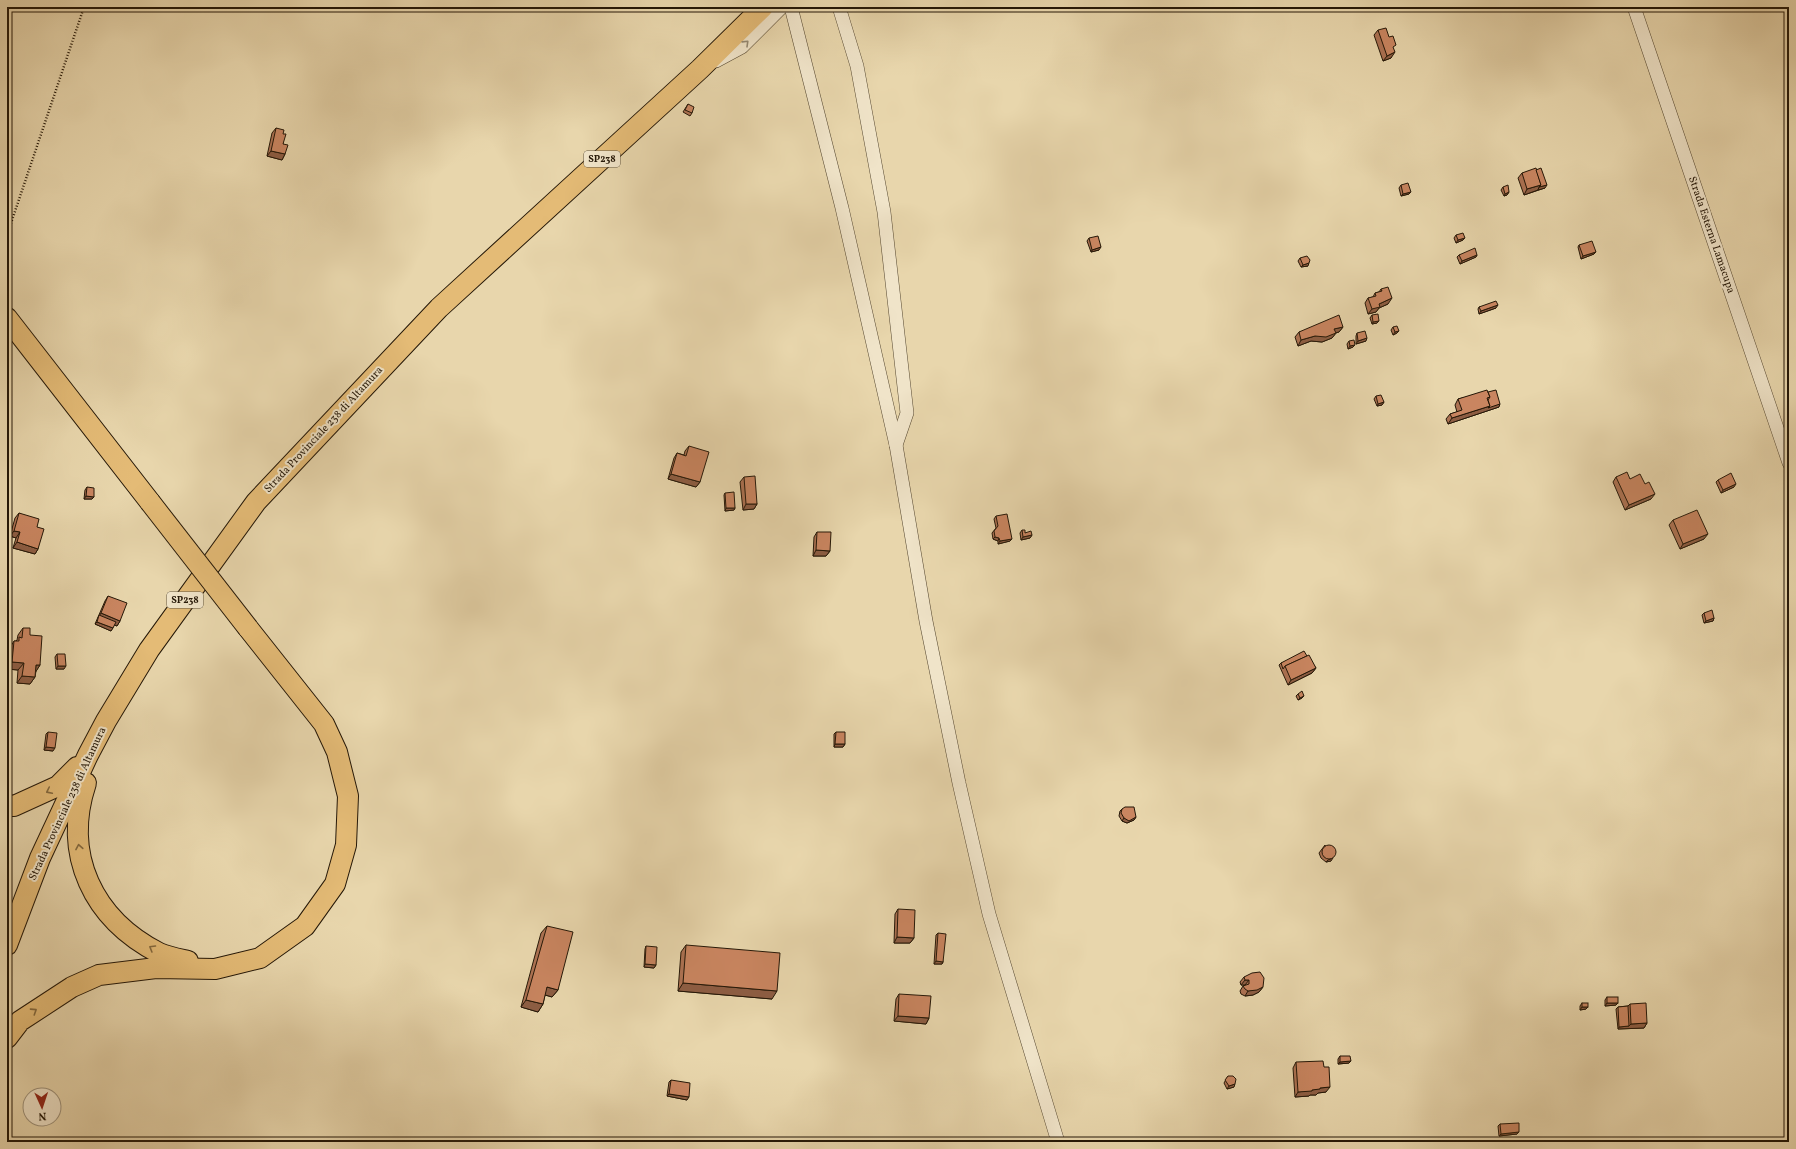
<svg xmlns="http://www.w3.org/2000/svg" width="1796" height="1149" viewBox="0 0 1796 1149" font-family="Vollkorn,serif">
<rect width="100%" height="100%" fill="#e8d6ac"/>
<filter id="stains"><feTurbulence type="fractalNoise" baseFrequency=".005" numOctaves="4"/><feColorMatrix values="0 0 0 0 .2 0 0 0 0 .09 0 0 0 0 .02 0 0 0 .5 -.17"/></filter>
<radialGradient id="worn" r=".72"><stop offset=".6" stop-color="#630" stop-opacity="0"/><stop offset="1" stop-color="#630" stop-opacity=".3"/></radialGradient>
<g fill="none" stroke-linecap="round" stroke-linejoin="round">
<defs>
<g id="street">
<path d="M791 7 842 208 896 445 926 621 959 783 989 914 1058 1142"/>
<path d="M839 7 857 66 884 212 907 413 896 445"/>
<path d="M1634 7 1789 463"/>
<path d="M716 61 742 47 782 7"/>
</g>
<g id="primary">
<path d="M7 318 150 502"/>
<path d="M86 783C62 855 93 919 159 953 168 957 179 959 188 961"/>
<path d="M7 805 14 806 58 786 77 767"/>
<path d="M7 945 40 858 88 755 106 721 149 650 256 502 439 308 700 69 763 7"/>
<path d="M7 1038 20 1021 72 987 99 975 156 968 215 969 260 958 305 926 335 884 346 845 348 796 337 752 324 724 248 628"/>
</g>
</defs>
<use href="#street" stroke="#554730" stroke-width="14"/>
<use href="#primary" stroke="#241707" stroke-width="22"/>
<path stroke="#241707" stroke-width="2.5" stroke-dasharray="1 2" stroke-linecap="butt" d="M7 235 84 7"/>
<use href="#street" stroke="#f0e4c9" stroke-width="13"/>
<use href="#primary" stroke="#e4bb76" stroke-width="20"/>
<defs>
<path id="primary-bridge" d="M150 502 248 628"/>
</defs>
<use href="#primary-bridge" stroke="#241707" stroke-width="22" stroke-linecap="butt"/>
<use href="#primary-bridge" stroke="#e4bb76" stroke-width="20"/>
</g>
<g fill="#ad7253" stroke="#241707">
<path d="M1378 30 1393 49 1391 58 1383 61 1374 35Z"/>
<path d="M688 104 692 113 690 116 683 112Z"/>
<path d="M276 128 283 134V144L285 154 282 160 267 156 272 133Z"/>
<path d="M1522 173 1545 188 1524 195 1518 178Z"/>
<path d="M1401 185 1409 194 1401 196 1399 188Z"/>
<path d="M1503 187 1509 192 1507 195 1504 196 1501 190Z"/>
<path d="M1456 235 1463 240 1456 243 1454 238Z"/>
<path d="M1089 238 1099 250 1091 252 1087 241Z"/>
<path d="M1579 245 1596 252 1594 254 1581 259 1578 247Z"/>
<path d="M1459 255H1477L1476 257 1460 264 1457 257Z"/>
<path d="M1300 258 1308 266 1301 267 1298 261Z"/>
<path d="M1381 289 1388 304 1379 308 1376 312 1368 314 1365 303 1368 298 1373 297 1375 293 1379 292Z"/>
<path d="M1479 307 1496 308 1479 314 1478 309Z"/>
<path d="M1372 315 1377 323 1372 324 1370 318Z"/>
<path d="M1343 327 1339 332 1336 333 1332 338 1322 342 1311 341 1298 346 1295 337 1299 332Z"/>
<path d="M1393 327 1399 331 1397 333 1393 335 1391 330Z"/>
<path d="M1357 333 1366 341 1356 344V336Z"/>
<path d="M1349 341 1353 347 1348 349 1347 344Z"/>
<path d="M1488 392 1499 407 1448 424 1446 419 1450 414 1457 412 1455 405 1458 399Z"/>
<path d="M1376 396 1384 402 1382 405 1377 406 1374 399Z"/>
<path d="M689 446 700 482 696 487 668 479 674 458 677 453 684 455 685 451Z"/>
<path d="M744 477 757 504 754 509 743 510 740 482Z"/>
<path d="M1616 477 1630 479 1651 499 1625 510 1613 482Z"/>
<path d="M1718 480 1734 487 1721 493 1716 482Z"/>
<path d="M87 487 94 497 92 499H84L85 490Z"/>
<path d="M725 493 735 508 734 510 725 511 724 495Z"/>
<path d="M19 513 37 527 38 549 35 554 13 548 16 538 10 536 15 518Z"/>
<path d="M996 516 1010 541 998 544V541L993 539 992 533 996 528 994 519Z"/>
<path d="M1673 520 1704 539 1680 549 1669 525Z"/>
<path d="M1022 530 1025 533 1032 535 1030 538 1021 540 1020 533Z"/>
<path d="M817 532 830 551 826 556H813L814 537Z"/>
<path d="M108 596 120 621 117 626 114 625 111 631 95 624 105 601Z"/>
<path d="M1704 613 1714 618 1713 621 1704 623 1702 615Z"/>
<path d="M23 628 30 635 40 665 36 671 35 677 30 684 17 683 18 670 7 669 9 649 14 641H16L17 640 18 635Z"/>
<path d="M57 654 64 669H56L55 657Z"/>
<path d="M1307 656 1316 668 1312 673 1288 685 1279 665 1281 663Z"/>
<path d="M1298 694 1304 696 1302 698 1298 700 1296 696Z"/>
<path d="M48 732 53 751 44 750 46 734Z"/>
<path d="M836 732 845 744 843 747H834V734Z"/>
<path d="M1122 809 1136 817 1134 820 1127 823 1122 821 1119 816 1120 811Z"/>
<path d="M1325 845 1331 861 1326 862 1321 858 1319 853Z"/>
<path d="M898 909 914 938 910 943H894L895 914Z"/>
<path d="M547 926 558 990 552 997 545 995 543 1004 538 1012 521 1007 541 933Z"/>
<path d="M938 933 943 962 942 964H934L936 935Z"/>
<path d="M686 945 772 999 678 991 681 952Z"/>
<path d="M646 946 656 965 654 968 644 967 645 949Z"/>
<path d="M1244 977 1263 987 1259 992 1253 995 1245 996 1241 994 1240 991 1243 986 1245 985H1241L1240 982Z"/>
<path d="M899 994 929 1018 926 1024 894 1021 896 999Z"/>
<path d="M1607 997 1616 1005 1605 1006V1000Z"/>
<path d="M1582 1003 1588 1007 1586 1009 1580 1010V1006Z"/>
<path d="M1630 1004 1647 1023 1644 1028 1618 1029 1616 1009 1618 1007 1628 1006Z"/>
<path d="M1340 1056 1349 1063 1338 1064V1059Z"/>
<path d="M1296 1062 1326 1092 1318 1093 1316 1095H1310L1309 1096 1295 1097 1293 1068Z"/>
<path d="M1228 1076 1234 1087 1227 1089 1224 1083Z"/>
<path d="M671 1080 687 1100 667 1096 669 1082Z"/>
<path d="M1500 1124 1517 1134 1499 1136 1498 1126Z"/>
</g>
<g fill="#8d5d43" stroke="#241707">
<path d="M1395 52 1391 58 1383 61 1387 56Z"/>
<path d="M271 151 285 154 282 160 267 156Z"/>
<path d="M1541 185 1538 190 1524 195 1527 189Z"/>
<path d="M1547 185 1545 188 1538 190 1539 187Z"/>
<path d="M1411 192 1409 194 1401 196 1403 194Z"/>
<path d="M1509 192 1507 195 1504 196 1505 194Z"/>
<path d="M1465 238 1463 240 1456 243 1458 240Z"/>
<path d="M1101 247 1099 250 1091 252 1092 250Z"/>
<path d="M1596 252 1594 254 1581 259 1583 256Z"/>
<path d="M1477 255 1476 257 1460 264 1462 261Z"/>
<path d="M1309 263 1308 266 1301 267 1303 265Z"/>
<path d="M1392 298 1388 304 1379 308 1376 312 1368 314 1372 309 1379 304Z"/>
<path d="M1498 305 1496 308 1479 314 1481 311Z"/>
<path d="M1379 321 1377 323 1372 324 1373 322Z"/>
<path d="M1343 327 1339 332 1331 334 1334 329Z"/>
<path d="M1399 331 1397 333 1393 335 1395 332Z"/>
<path d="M1336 333 1332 338 1322 342 1311 341 1298 346 1301 340 1315 336Z"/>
<path d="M1367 338 1366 341 1356 344 1358 341Z"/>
<path d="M1355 345 1353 347 1348 349 1350 346Z"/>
<path d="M1384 402 1382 405 1377 406 1378 404Z"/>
<path d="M1500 404 1499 407 1448 424 1452 418 1490 406Z"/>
<path d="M671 474 700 482 696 487 668 479Z"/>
<path d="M1736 484 1734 487 1721 493 1723 490Z"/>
<path d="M1655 494 1651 499 1625 510 1629 505Z"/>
<path d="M86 496 94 497 92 499H84Z"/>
<path d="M746 504H757L754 509 743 510Z"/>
<path d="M726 508H735L734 510 725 511Z"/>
<path d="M14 531 20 532 16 538 10 536Z"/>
<path d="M1708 534 1704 539 1680 549 1683 544Z"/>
<path d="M1032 535 1030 538 1021 540 1023 537Z"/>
<path d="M995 537 999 538 998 541 993 539Z"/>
<path d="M1012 539 1010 541 998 544 1000 541Z"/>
<path d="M17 542 38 549 35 554 13 548Z"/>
<path d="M816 550 830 551 826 556H813Z"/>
<path d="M101 613 120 621 117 626 98 618Z"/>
<path d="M1714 618 1713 621 1704 623 1706 621Z"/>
<path d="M97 622 113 628 111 631 95 624Z"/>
<path d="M12 662 24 663 18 670 7 669Z"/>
<path d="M36 665H40L35 673Z"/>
<path d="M58 666H66L64 669H56Z"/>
<path d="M1316 668 1312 673 1288 685 1291 680Z"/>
<path d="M22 676 35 677 30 684 17 683Z"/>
<path d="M1304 696 1302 698 1298 700 1300 698Z"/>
<path d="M835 744H845L843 747H834Z"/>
<path d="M46 747 55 748 53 751 44 750Z"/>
<path d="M1136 817 1134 820 1127 823 1122 821 1124 818Z"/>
<path d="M1333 858 1331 861 1326 862 1328 860Z"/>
<path d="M897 937 914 938 910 943H894Z"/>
<path d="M936 961 943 962 942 964H934Z"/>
<path d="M645 964 656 965 654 968 644 967Z"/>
<path d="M1245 980H1249L1245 985H1241Z"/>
<path d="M683 983 777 991 772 999 678 991Z"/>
<path d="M547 987 558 990 552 997 542 994Z"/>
<path d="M1263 987 1259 992 1253 995 1245 996 1248 991Z"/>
<path d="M526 1000 543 1004 538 1012 521 1007Z"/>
<path d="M1607 1003H1618L1616 1005 1605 1006Z"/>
<path d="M1582 1007H1588L1586 1009 1580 1010Z"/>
<path d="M898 1016 929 1018 926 1024 894 1021Z"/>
<path d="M1647 1023 1644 1028 1618 1029 1619 1027 1629 1026 1631 1024Z"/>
<path d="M1351 1061 1349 1063 1338 1064 1340 1062Z"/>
<path d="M1235 1084 1234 1087 1227 1089 1229 1086Z"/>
<path d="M1330 1087 1326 1092 1318 1093 1316 1095H1310L1309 1096 1295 1097 1298 1092 1312 1090 1320 1088Z"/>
<path d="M669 1094 689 1097 687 1100 667 1096Z"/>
<path d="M1519 1132 1517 1134 1499 1136 1501 1134Z"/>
</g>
<g fill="#c98560" stroke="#241707">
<path d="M1386 28 1389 37 1393 36 1396 45 1393 47 1395 52 1387 56 1378 30Z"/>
<path d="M688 104 694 107 692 113 685 110Z"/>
<path d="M276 128 284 130 283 134H286L283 144 288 145 285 154 271 151Z"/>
<path d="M1536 168 1541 185 1527 189 1522 173Z"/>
<path d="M1541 168 1547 185 1539 187 1541 185 1536 170Z"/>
<path d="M1408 183 1411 192 1403 194 1401 185Z"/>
<path d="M1508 185 1509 192 1505 194 1503 187Z"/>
<path d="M1463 233 1465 238 1458 240 1456 235Z"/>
<path d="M1098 236 1101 247 1092 250 1089 238Z"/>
<path d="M1592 241 1596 252 1583 256 1579 245Z"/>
<path d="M1475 248 1477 255 1462 261 1459 255Z"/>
<path d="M1307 256 1310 260 1309 263 1303 265 1300 258Z"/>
<path d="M1388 287 1392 298 1379 304 1380 307 1372 309 1368 298 1376 296 1375 293 1382 291 1381 289Z"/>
<path d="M1496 301 1498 305 1481 311 1479 307Z"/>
<path d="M1378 314 1379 321 1373 322 1372 315Z"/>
<path d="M1339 315 1343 327 1334 329 1336 333 1326 337 1315 336 1301 340 1299 332Z"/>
<path d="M1397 326 1399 331 1395 332 1393 327Z"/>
<path d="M1365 331 1367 338 1358 341 1357 333Z"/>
<path d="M1354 340 1355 345 1350 346 1349 341Z"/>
<path d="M1487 390 1490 397 1487 398 1490 406 1452 418 1450 414 1462 410 1458 399Z"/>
<path d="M1496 390 1500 404 1488 408 1490 406 1488 400 1490 397 1488 392Z"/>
<path d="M1381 395 1384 402 1378 404 1376 396Z"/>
<path d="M689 446 709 452 700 482 671 474 677 453 686 456Z"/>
<path d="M1627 472 1630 479 1640 474 1645 484 1649 482 1655 494 1629 505 1616 477Z"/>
<path d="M1731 473 1736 484 1723 490 1718 480Z"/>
<path d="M755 476 757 504H746L744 477Z"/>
<path d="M87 487 94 488V497L86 496Z"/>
<path d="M734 492 735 508H726L725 493Z"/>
<path d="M1697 510 1708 534 1683 544 1673 520Z"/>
<path d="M19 513 39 519 37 527 44 529 38 549 17 542 20 532 14 531Z"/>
<path d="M1007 514 1012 539 1000 541 999 538 995 537 994 531 998 526 996 516Z"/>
<path d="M1022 530H1025V533L1031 531 1032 535 1023 537Z"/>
<path d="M817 532H831L830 551 816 550Z"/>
<path d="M108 596 127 603 120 621 101 613Z"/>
<path d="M1712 610 1714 618 1706 621 1704 613Z"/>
<path d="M99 615 116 622 113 628 97 622Z"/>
<path d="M23 628H30V635L42 636 40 665H36L35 677 22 676 24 663 12 662 14 641H19V637L22 638Z"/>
<path d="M1304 651 1307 656 1285 666 1283 669 1281 663Z"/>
<path d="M57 654H65L66 666H58Z"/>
<path d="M1309 655 1316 668 1291 680 1285 666Z"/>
<path d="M1302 691 1304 696 1300 698 1298 694Z"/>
<path d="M48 732 57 733 55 748 46 747Z"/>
<path d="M836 732H845V744H835Z"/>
<path d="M1125 807H1134L1136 817 1129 821 1124 818 1121 813 1122 809Z"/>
<circle cx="1329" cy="852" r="7"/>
<path d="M898 909 915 910 914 938 897 937Z"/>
<path d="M547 926 573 932 558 990 547 987 543 1004 526 1000Z"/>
<path d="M938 933 946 934 943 962 936 961Z"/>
<path d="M686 945 780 953 777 991 683 983Z"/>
<path d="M646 946 657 947 656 965 645 964Z"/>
<path d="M1260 972 1264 978 1263 987 1257 990 1248 991 1245 989 1243 986 1249 984V980H1245L1244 977 1252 973Z"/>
<path d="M899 994 931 996 929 1018 898 1016Z"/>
<rect x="1607" y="997" width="11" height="6"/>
<rect x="1582" y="1003" width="6" height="4"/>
<path d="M1646 1003 1647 1023 1631 1024 1630 1004Z"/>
<path d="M1628 1006 1629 1026 1619 1027 1618 1007Z"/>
<path d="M1340 1056H1350L1351 1061 1340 1062Z"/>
<path d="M1323 1061 1324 1067H1329L1330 1087 1320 1088V1089L1312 1090V1091L1298 1092 1296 1062Z"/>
<path d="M1228 1076H1233L1236 1079 1235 1084 1229 1086 1225 1080Z"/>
<path d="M671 1080 690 1083 689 1097 669 1094Z"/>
<path d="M1519 1123V1132L1501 1134 1500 1124Z"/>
</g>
<defs><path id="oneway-chevron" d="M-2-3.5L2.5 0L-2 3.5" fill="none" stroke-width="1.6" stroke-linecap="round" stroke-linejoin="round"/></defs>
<use stroke="#948872" href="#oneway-chevron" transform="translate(746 43) rotate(-44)"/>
<g stroke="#84693e">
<use href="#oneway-chevron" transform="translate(49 791) rotate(154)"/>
<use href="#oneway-chevron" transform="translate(79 847) rotate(-100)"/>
<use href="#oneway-chevron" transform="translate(152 948) rotate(-149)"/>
<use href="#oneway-chevron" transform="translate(34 1011) rotate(-33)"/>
</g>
<g text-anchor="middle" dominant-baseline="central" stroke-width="4" stroke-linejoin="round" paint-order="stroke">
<g fill="#f0e4c9" stroke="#615441" stroke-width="1">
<rect x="584" y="151" width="36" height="16" rx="3"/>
<rect x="167" y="592" width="36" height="16" rx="3"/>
</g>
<g font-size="10" font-weight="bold" fill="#241707">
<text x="602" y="159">SP238</text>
<text x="185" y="600">SP238</text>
</g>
<g font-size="11" fill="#241707" stroke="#f0e4c9">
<text transform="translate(1711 235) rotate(71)">Strada Esterna Lamacupa</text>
<text transform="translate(324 430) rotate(-47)">Strada Provinciale 238 di Altamura</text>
<text transform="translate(68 804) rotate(-65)">Strada Provinciale 238 di Altamura</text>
</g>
</g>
<rect width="1796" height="1149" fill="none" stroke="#e8d6ac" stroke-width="24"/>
<rect x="8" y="8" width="1780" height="1133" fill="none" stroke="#241707" stroke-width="2"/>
<rect x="12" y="12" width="1772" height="1125" fill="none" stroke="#241707"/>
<g transform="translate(42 1107) rotate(177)"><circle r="19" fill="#f0e4c9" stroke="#9e927b"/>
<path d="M0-3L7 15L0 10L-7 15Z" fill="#8f2418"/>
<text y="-6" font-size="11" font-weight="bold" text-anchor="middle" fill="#241707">N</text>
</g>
<rect width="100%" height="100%" filter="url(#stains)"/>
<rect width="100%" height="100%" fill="url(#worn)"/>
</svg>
